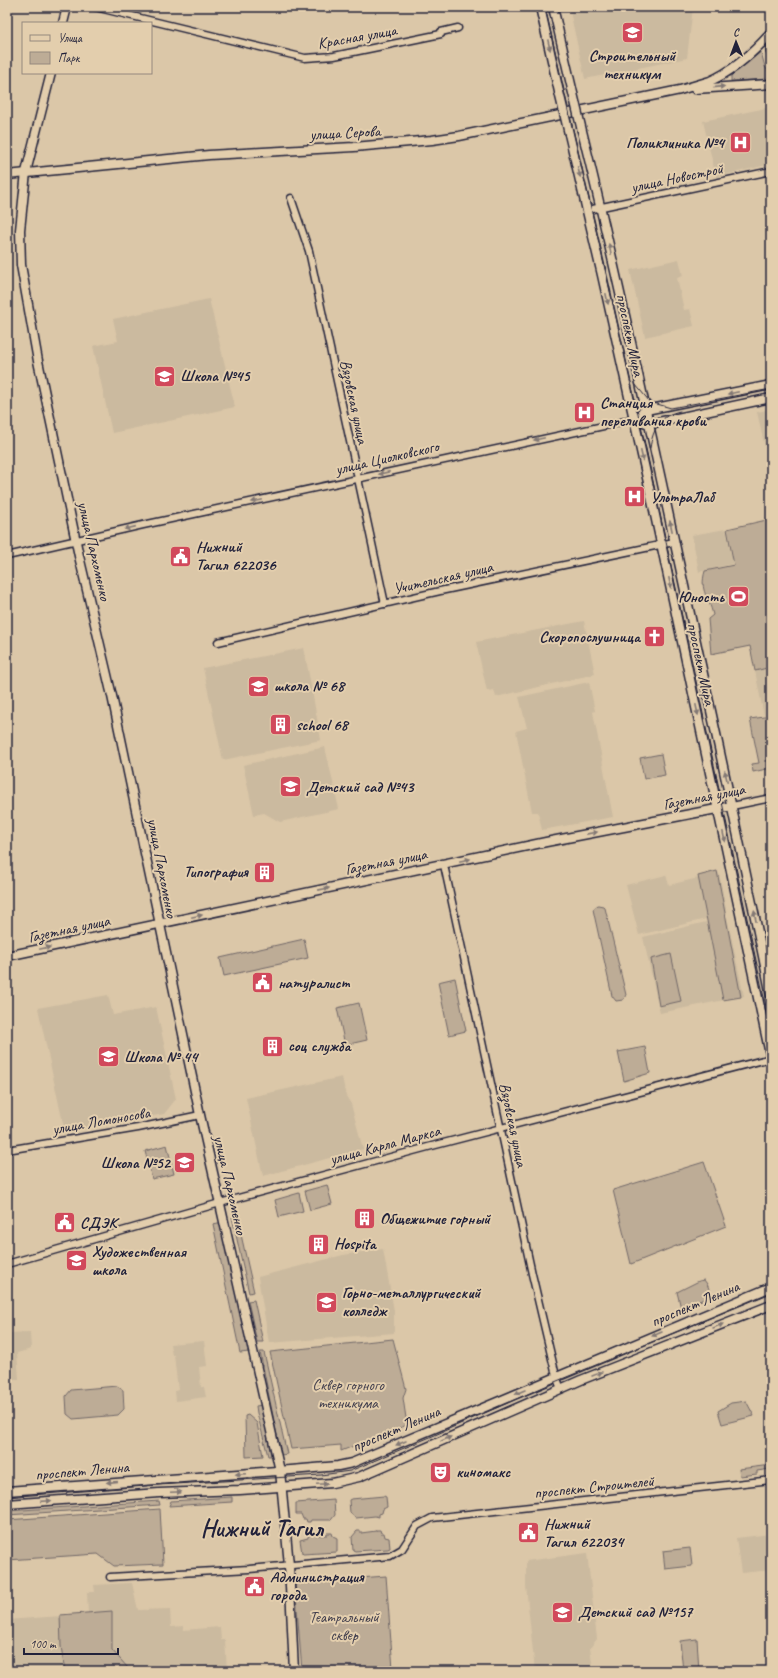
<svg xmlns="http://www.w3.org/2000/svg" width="778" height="1678" viewBox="0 0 778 1678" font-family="Caveat,sans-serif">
<rect width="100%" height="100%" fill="#dbc7a8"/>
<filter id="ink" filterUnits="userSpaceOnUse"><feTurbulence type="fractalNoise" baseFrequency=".025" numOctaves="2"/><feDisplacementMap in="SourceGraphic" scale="8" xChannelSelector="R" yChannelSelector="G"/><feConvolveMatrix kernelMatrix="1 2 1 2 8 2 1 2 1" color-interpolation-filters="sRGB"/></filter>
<g filter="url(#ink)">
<g fill="#cbba9f">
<path d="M569 7H693L687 58 585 79Z"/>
<path d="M771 107V164L716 177 703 121Z"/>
<path d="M679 259 683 276 677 278 684 310 690 309 694 326 645 337 630 270Z"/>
<path d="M209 299 235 407 112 433 93 346 118 341 113 319Z"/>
<path d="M771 409V474L757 412Z"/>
<path d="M726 529 733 564 699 572 692 535Z"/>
<path d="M584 621 595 674 496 697 494 690 487 691 476 642Z"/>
<path d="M304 648 321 740 223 760 203 668Z"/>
<path d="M771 667V714L764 716 755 671Z"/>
<path d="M589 682 595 711 593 712 613 817 542 830 538 812H532L516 731 527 728 519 697Z"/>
<path d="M325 747 339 809 280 822 264 813 254 815 243 765Z"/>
<path d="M719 873 727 914 639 935 626 885 666 875 669 885Z"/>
<path d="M727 917 744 996 660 1013 643 937Z"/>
<path d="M108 995 113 1015 156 1007 176 1099 164 1114 65 1132 38 1008Z"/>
<path d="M342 1077 346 1096 351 1104 363 1149 263 1176 246 1098Z"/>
<path d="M383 1249 394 1311V1333L269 1343 258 1277 343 1255Z"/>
<path d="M30 1332 31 1349 17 1353 19 1379H7V1333Z"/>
<path d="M204 1341 207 1366 199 1367 201 1387H204L206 1397 176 1401 175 1391 178 1390 174 1355H172L170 1344Z"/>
<path d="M771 1534V1570L741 1573 736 1538Z"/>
<path d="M587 1553 597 1639 590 1648 593 1671H535L526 1586V1561Z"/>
<path d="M132 1583 138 1610 170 1609 171 1627 184 1626V1630L220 1627 221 1640H225L227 1671H12L11 1664 7 1665V1671V1620L88 1614 87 1592H95L94 1585Z"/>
</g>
<g fill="#bdac96" stroke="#706768">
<path d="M761 52 765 67 771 75V79L731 81V75Z"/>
<path d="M771 519V667L755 671 750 646 711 654 708 619 713 615C709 596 699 592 705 571L734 565 727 529Z"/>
<path d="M771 716V760L764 761H771V768L753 772 752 764 759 763 750 719Z"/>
<path d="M661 754 665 775 644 779 640 758Z"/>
<path d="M717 871 741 997 723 1000 698 876Z"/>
<path d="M598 905 603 906 605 908 626 995 623 1000 616 1001 612 996 594 914 593 909Z"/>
<path d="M304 939 308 958 224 976 220 958Z"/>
<path d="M671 954 681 1001 659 1006 651 959Z"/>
<path d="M455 978 466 1031 449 1035 438 982Z"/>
<path d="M359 1003 367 1040 345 1045 337 1008Z"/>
<path d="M645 1047 650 1073 624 1081 618 1052Z"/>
<path d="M167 1145 174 1174 152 1179 145 1151Z"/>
<path d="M704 1162 726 1226 631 1264 613 1190Z"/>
<path d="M327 1185 332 1204 310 1210 305 1191Z"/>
<path d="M299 1193 303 1211 279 1217 275 1200Z"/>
<path d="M232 1217H237L254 1292 249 1293Z"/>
<path d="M223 1222 250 1349 249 1352 240 1353 213 1224Z"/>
<path d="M704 1280 707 1284 712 1296 681 1308 677 1292 699 1281Z"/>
<path d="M254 1300 263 1342H257L248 1301Z"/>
<path d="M393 1339 406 1389 403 1398 407 1425 341 1451V1445L291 1449 270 1352Z"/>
<path d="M260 1352H264L287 1454 281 1455Z"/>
<path d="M117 1386 123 1390 124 1409 118 1415 73 1419 67 1414 66 1396 71 1390Z"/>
<path d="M746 1401 754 1416 722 1424 718 1411 731 1403Z"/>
<path d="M262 1405 271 1456H268L257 1413 256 1406Z"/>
<path d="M248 1415 257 1423 263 1456 246 1457 245 1416Z"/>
<path d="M771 1465V1472L770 1469 757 1471V1474L740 1476 739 1469Z"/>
<path d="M384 1496 386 1497 387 1507 383 1509 382 1513 379 1514V1517L375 1516 356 1518 350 1513 349 1500 351 1499Z"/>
<path d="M232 1497V1502L169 1506 171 1501Z"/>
<path d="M334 1500 335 1515 331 1520H311L310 1522H307L306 1519H303L301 1514H296V1503Z"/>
<path d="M159 1501 160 1505 7 1515V1511Z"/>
<path d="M160 1509 163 1564 114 1566 98 1554 7 1560V1520Z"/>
<path d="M376 1530H380L381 1533H384L385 1537 389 1538 390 1548 388 1549 355 1551 353 1550 352 1537 357 1531H361V1533L376 1531Z"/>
<path d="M327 1533H332L333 1536 337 1538V1552L303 1554 302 1553 300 1540 308 1538V1535H327Z"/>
<path d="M690 1548 692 1566 665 1569 663 1551Z"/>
<path d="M386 1576 393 1669H384V1671H302L295 1583Z"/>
<path d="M112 1611V1650L128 1668 102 1671H65L61 1646 60 1615Z"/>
<path d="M697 1639 699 1671H683L680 1641Z"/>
</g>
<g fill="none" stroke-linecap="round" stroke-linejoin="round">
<defs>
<g id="minor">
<path d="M95 7 305 58 334 56 441 34V32L458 28"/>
<path d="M291 198 309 251 385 604"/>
<path d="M588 210 771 171"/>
<path d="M7 556 143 525 622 422 633 418"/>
<path d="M218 642 440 591 674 542"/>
<path d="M732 806 771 798"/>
<path d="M444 865 532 1274 556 1376 561 1389"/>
<path d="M7 1150 138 1128 200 1115"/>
<path d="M7 1264 220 1203 428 1147 771 1058"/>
<path d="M110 1577 249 1569 390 1556 402 1549 417 1526 432 1518 771 1480"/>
</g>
<g id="major">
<path d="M540 7 559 92"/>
<path d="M553 7 572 89"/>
<path d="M63 23 67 7"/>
<path d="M771 47V52"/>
<path d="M51 73 26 172 20 230 21 265 38 361 79 556 112 696 200 1115 280 1471 289 1565 294 1671"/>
<path d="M695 89 771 84"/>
<path d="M582 131C616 268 645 406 675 544 707 694 741 845 771 996"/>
<path d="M569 134 602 275 649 487 771 1059"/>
<path d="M7 175 209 155 354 147 432 140 459 136 680 90C690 87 700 84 710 81 734 71 754 52 771 33"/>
<path d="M633 418 646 410 771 385"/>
<path d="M633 418 649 424 771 398"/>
<path d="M7 956 546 842 732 806"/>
<path d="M7 1491 291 1470 338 1466 352 1463 771 1287"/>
<path d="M7 1504 159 1493 240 1490 332 1483 359 1477 581 1380 771 1305"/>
</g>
</defs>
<use href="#minor" stroke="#22223b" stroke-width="9"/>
<use href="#major" stroke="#22223b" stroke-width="11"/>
<use href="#minor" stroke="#e3cead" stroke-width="6"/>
<use href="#major" stroke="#e3cead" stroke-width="8"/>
<g stroke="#22223b" stroke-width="1">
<path d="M545 7 645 444 771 1030"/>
<path d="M635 384 650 402 671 408 771 389"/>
<path d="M650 448C653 429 660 415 680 411"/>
<path d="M7 1497 158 1485 321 1475 350 1471 435 1435 557 1381 771 1293"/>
</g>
<defs>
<g id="major-bridge">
<path d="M572 89 582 131"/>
<path d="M559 92 569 134"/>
</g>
</defs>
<use href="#major-bridge" stroke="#22223b" stroke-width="11" stroke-linecap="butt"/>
<use href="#major-bridge" stroke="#e3cead" stroke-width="8"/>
</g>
<defs><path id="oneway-solid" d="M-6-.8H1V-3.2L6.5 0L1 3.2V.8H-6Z"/></defs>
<g fill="#827874">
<use href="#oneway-solid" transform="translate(549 45) rotate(77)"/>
<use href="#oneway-solid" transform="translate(719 87) rotate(-6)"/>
<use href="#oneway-solid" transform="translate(579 172) rotate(76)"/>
<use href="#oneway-solid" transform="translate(610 249) rotate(-102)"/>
<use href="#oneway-solid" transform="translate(607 299) rotate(78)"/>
<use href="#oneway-solid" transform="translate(733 393) rotate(168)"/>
<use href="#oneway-solid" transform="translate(539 439) rotate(168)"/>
<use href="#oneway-solid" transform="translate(642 456) rotate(77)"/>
<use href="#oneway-solid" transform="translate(384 473) rotate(167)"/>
<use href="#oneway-solid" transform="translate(257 501) rotate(168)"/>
<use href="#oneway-solid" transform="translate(671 526) rotate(-102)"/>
<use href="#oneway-solid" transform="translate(130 528) rotate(167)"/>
<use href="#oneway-solid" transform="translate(670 583) rotate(78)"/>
<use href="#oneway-solid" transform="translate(697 710) rotate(78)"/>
<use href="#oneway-solid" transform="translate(726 776) rotate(-103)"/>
<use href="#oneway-solid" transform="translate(592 833) rotate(-11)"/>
<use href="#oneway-solid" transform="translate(724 837) rotate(78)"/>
<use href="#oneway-solid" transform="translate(465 860) rotate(-12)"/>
<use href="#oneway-solid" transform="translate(324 889) rotate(-11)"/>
<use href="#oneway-solid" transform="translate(197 916) rotate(-12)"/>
<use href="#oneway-solid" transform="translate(755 916) rotate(-101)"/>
<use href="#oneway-solid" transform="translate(45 948) rotate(-12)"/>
<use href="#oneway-solid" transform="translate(718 1326) rotate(-22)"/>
<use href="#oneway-solid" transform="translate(657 1334) rotate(157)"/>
<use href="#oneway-solid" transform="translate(597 1374) rotate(-22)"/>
<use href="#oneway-solid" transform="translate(520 1392) rotate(157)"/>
<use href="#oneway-solid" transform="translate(446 1439) rotate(-24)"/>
<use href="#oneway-solid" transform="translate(401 1443) rotate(157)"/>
<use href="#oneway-solid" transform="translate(241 1474) rotate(177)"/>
<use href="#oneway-solid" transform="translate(112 1482) rotate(175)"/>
<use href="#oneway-solid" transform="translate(322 1484) rotate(-3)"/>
<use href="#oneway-solid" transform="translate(176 1492) rotate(-2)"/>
<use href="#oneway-solid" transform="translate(46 1501) rotate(-4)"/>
</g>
</g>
<defs>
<symbol id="university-square" viewBox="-11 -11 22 22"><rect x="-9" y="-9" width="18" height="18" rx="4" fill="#d1495b" stroke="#e3cead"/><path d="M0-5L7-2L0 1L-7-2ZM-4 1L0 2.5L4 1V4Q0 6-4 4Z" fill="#fff"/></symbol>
<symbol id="hospital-square" viewBox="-11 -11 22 22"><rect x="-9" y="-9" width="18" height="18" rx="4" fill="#d1495b" stroke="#e3cead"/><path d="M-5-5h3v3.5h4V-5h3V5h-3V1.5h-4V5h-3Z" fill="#fff"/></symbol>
<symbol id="school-square" viewBox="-11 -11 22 22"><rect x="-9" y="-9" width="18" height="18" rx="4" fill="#d1495b" stroke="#e3cead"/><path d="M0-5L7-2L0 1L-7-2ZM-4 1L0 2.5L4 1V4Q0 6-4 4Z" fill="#fff"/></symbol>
<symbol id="civic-square" viewBox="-11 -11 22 22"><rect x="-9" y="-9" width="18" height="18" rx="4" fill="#d1495b" stroke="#e3cead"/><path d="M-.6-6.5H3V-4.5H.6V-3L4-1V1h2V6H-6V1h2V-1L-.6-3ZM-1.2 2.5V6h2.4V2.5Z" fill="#fff"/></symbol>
<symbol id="stadium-square" viewBox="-11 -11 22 22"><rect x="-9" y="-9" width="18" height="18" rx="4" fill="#d1495b" stroke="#e3cead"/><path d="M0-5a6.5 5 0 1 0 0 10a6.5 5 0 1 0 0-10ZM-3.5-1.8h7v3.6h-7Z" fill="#fff"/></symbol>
<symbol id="church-square" viewBox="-11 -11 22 22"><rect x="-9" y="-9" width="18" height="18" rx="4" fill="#d1495b" stroke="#e3cead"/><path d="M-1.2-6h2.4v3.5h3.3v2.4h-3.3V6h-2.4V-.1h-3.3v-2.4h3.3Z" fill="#fff"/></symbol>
<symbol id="building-square" viewBox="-11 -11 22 22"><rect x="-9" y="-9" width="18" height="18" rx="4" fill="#d1495b" stroke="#e3cead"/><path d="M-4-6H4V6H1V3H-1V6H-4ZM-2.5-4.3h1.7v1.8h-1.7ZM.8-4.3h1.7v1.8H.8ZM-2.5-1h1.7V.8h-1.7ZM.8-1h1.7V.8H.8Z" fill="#fff"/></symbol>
<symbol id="theatre-square" viewBox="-11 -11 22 22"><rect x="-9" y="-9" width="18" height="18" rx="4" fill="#d1495b" stroke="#e3cead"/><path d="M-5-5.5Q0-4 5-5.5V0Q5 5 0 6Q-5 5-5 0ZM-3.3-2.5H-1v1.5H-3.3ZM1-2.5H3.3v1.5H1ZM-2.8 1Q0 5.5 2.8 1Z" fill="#fff"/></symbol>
</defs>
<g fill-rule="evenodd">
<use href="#university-square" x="620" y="20" width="25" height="25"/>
<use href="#hospital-square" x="728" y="130" width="25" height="25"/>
<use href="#school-square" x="152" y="364" width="25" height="25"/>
<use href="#hospital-square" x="572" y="400" width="25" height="25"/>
<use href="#hospital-square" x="622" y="484" width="25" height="25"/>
<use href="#civic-square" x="168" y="544" width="25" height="25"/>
<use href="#stadium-square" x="726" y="584" width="25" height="25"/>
<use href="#church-square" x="642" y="624" width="25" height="25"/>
<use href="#school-square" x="246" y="674" width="25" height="25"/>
<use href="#building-square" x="268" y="712" width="25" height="25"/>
<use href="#school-square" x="278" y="774" width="25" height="25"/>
<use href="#building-square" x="252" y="860" width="25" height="25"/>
<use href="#civic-square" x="250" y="970" width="25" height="25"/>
<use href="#building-square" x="260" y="1034" width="25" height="25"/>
<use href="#school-square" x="96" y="1044" width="25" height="25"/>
<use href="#school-square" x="172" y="1150" width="25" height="25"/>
<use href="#building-square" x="352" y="1206" width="25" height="25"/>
<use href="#civic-square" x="52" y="1210" width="25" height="25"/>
<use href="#building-square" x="306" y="1232" width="25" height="25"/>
<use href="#school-square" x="64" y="1248" width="25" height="25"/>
<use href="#university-square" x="314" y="1290" width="25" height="25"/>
<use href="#theatre-square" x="428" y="1460" width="25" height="25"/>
<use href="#civic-square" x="516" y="1520" width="25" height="25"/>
<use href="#civic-square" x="242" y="1574" width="25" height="25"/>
<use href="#school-square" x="550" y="1600" width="25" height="25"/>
</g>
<g text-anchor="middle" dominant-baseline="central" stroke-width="4" stroke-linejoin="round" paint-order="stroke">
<g font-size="16" fill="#22223b" stroke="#e3cead">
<text transform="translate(357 37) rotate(-10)">Красная улица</text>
<text transform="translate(345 133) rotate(-3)">улица Серова</text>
<text transform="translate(677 178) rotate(-12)">улица Новострой</text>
<text transform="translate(630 335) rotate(78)">проспект Мира</text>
<text transform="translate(354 402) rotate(78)">Вязовская улица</text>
<text transform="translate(387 458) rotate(-13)">улица Циолковского</text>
<text transform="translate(94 551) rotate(77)">улица Пархоменко</text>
<text transform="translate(443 578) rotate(-13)">Учительская улица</text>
<text transform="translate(701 664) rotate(78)">проспект Мира</text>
<text transform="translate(704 797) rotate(-11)">Газетная улица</text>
<text transform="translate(386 862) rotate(-11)">Газетная улица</text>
<text transform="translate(162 868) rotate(79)">улица Пархоменко</text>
<text transform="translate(69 929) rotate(-12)">Газетная улица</text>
<text transform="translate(101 1121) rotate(-10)">улица Ломоносова</text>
<text transform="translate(513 1125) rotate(78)">Вязовская улица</text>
<text transform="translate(385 1145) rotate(-15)">улица Карла Маркса</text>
<text transform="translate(230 1185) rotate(77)">улица Пархоменко</text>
<text transform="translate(695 1304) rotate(-23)">проспект Ленина</text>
<text transform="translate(396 1429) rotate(-23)">проспект Ленина</text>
<text transform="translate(82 1471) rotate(-5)">проспект Ленина</text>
<text transform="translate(594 1487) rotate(-6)">проспект Строителей</text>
</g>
<g font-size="16" font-weight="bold" fill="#22223b" stroke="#e3cead" text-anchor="start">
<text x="632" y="56" text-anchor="middle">Строительный<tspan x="632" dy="18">техникум</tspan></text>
<text x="724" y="143" text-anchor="end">Поликлиника №4</text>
<text x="180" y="376">Школа №45</text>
<text x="600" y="403">Станция<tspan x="600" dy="18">переливания крови</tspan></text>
<text x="650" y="497">УльтраЛаб</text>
<text x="196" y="547">Нижний<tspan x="196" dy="18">Тагил 622036</tspan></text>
<text x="724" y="597" text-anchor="end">Юность</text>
<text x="640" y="637" text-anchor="end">Скоропослушница</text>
<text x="274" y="686">школа № 68</text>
<text x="296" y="725">school 68</text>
<text x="306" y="787">Детский сад №43</text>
<text x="248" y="872" text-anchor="end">Типография</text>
<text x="278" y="983">натуралист</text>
<text x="288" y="1046">соц служба</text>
<text x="124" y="1057">Школа № 44</text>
<text x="170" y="1163" text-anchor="end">Школа №52</text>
<text x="380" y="1219">Общежитие горный</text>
<text x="80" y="1223">СДЭК</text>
<text x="334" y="1244">Hospita</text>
<text x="92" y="1252">Художественная<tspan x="92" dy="18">школа</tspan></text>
<text x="342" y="1293">Горно-металлургический<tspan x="342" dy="18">колледж</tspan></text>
<text x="456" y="1472">киномакс</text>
<text x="544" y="1524">Нижний<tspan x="544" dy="18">Тагил 622034</tspan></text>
<text x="270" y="1577">Администрация<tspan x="270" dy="18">города</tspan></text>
<text x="578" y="1612">Детский сад №157</text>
</g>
<g font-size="16" fill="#413e4d" stroke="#e3cead">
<text x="348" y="1385">Сквер горного<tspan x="348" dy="18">техникума</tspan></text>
<text x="344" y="1617">Театральный<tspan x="344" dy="18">сквер</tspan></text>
</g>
<g font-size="24" font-weight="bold" fill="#22223b" stroke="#e3cead">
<text x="262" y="1528">Нижний Тагил</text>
</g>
</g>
<rect width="778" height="1678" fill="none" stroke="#e3cead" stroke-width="24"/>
<rect x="12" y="12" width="754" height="1654" fill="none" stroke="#22223b" stroke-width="1.5" filter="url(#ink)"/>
<rect x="22" y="22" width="130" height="52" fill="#e3cead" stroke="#96897f"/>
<rect x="30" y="35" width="20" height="6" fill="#e3cead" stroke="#96897f"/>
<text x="58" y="42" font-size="12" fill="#22223b">Улица</text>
<rect x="30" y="52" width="20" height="12" fill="#bdac96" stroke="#96897f"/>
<text x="58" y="62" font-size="12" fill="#22223b">Парк</text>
<g transform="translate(736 42) rotate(359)" stroke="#e3cead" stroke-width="3" paint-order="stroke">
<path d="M0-3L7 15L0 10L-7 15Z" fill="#22223b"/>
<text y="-6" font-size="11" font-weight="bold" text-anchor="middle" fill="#22223b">С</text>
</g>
<path d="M24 1648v6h94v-6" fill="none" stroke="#22223b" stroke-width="2"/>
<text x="30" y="1648" font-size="12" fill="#22223b" stroke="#e3cead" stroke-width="3" paint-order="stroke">100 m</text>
</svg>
